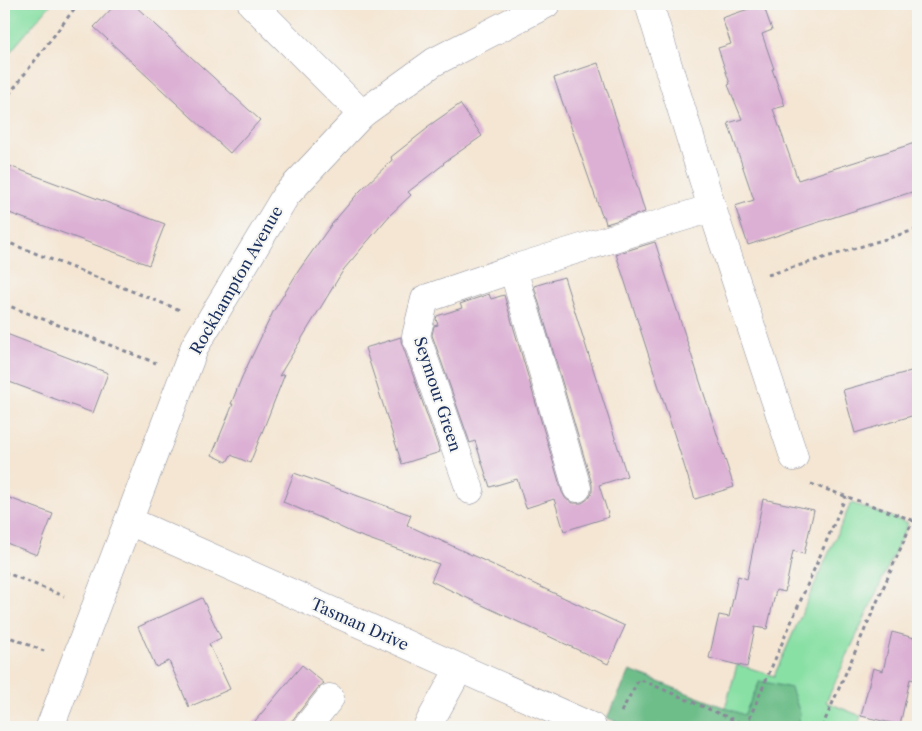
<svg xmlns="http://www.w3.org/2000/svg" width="922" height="731" viewBox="0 0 922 731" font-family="'Libre Caslon Text',serif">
<rect width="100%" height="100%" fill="#f6f6f2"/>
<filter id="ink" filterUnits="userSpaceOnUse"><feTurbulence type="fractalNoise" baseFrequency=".02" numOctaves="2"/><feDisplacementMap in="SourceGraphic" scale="10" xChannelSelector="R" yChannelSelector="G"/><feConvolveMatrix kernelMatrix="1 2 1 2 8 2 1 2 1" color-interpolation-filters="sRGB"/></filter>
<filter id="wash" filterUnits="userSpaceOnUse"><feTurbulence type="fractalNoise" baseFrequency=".0096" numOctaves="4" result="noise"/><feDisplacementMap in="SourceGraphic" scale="20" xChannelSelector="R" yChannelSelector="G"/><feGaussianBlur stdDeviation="1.12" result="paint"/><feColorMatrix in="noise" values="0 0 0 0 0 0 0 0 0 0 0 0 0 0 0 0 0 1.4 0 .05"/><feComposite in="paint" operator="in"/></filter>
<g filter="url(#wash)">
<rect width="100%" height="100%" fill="#f4e6d3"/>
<g fill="#89e0a5" stroke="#528882">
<path d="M4 4H51L4 59Z"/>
<path d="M851 503 908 523 826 702 861 716 857 727H798L800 713 760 681 744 716 725 709 737 665 747 667 774 676Z"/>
</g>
<path fill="#6ebe8a" stroke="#447674" d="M630 671 744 715 760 681 791 688 800 713 798 727H631L607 718Z"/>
<g id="blocks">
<g fill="#dcb0d4">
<path d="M116 4H133L260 120 230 153 94 27Z"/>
<path d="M763 4 772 30 762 34 774 69H772L785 106 773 109 798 180 918 142V190L748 245 735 206 754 200 728 123 742 119 728 85 730 84 718 48 731 44 722 18Z"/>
<path d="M598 63 618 124 645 212 606 224 604 216H602L554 78Z"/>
<path d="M460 104 482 136 443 163 444 164 408 192 411 195 390 215 344 269 279 376 285 374 250 463 231 455 227 462 212 455 233 404H231L242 377 273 312 299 270 331 225 359 192 392 160 391 157 428 128 427 127Z"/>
<path d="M4 164 165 224 149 265 4 211Z"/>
<path d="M655 242 734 487 695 499 616 254Z"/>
<path d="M564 277 627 476 599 485 609 517 564 531 554 499 526 508 517 479 490 487 475 441 470 443 432 335 434 326 438 325 436 319 437 316 462 308 460 304 489 294 491 299 504 295 562 492 566 499 573 503H582L589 498 592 492V484L534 286Z"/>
<path d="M4 333 108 373 93 413 4 380Z"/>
<path d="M401 337V341L440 452 402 464 365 348Z"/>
<path d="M918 369V414L855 433 843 390Z"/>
<path d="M294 473 411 515 407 525 625 626 608 664 431 581 439 564 355 534 321 518 283 502Z"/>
<path d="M4 496 53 514 37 555 4 542Z"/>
<path d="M763 499 814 510 804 554 793 551 785 592 776 590 767 629 755 627 747 667 709 658 719 615 729 617 738 576 747 579Z"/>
<path d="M202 598 221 638 209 644 230 689 189 707 169 661 156 667 138 627Z"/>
<path d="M892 632 918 639V681L910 679 900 725 861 716 873 668 883 671Z"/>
<path d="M302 665 324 683 318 688 287 727H250Z"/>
</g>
</g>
</g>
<g filter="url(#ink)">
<use href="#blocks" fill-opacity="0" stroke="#888a98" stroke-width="1"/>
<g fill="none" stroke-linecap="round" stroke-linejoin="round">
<defs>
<g id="minor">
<path d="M252 4 362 114"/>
<path d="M649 4 712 208 794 457"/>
<path d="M513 269 577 488"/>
<path d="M470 490 416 336 425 299 513 269 712 208"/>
<path d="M129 521 592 727"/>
<path d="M50 727 195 346 286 195 362 114 434 62 546 4"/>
<path d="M307 727 330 698"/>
<path d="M427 727 459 669"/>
</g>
</defs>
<use href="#minor" stroke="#888a98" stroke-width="29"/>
<g stroke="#888a98" stroke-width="3" stroke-dasharray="4 4" stroke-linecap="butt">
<path d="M4 101 78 4"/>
<path d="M4 241 180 310"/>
<path d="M768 275 918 229"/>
<path d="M4 304 156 363"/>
<path d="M811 484 918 522"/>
<path d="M4 572 64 596"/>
<path d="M4 635 44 651"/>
<path d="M621 712 639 679 750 727"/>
<path d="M746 726 846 496"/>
<path d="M822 727 913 520"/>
</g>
<use href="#minor" stroke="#fff" stroke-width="28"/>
</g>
</g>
<g text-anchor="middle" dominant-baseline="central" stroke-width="4" stroke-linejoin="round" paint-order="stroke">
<g font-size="16" fill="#1b2f5e" stroke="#f6f6f2">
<text transform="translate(236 280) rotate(-60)">Rockhampton Avenue</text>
<text transform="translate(438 394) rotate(72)">Seymour Green</text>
<text transform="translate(360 624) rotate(24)">Tasman Drive</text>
</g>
</g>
<rect width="922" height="731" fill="none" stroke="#f6f6f2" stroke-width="20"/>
</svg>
